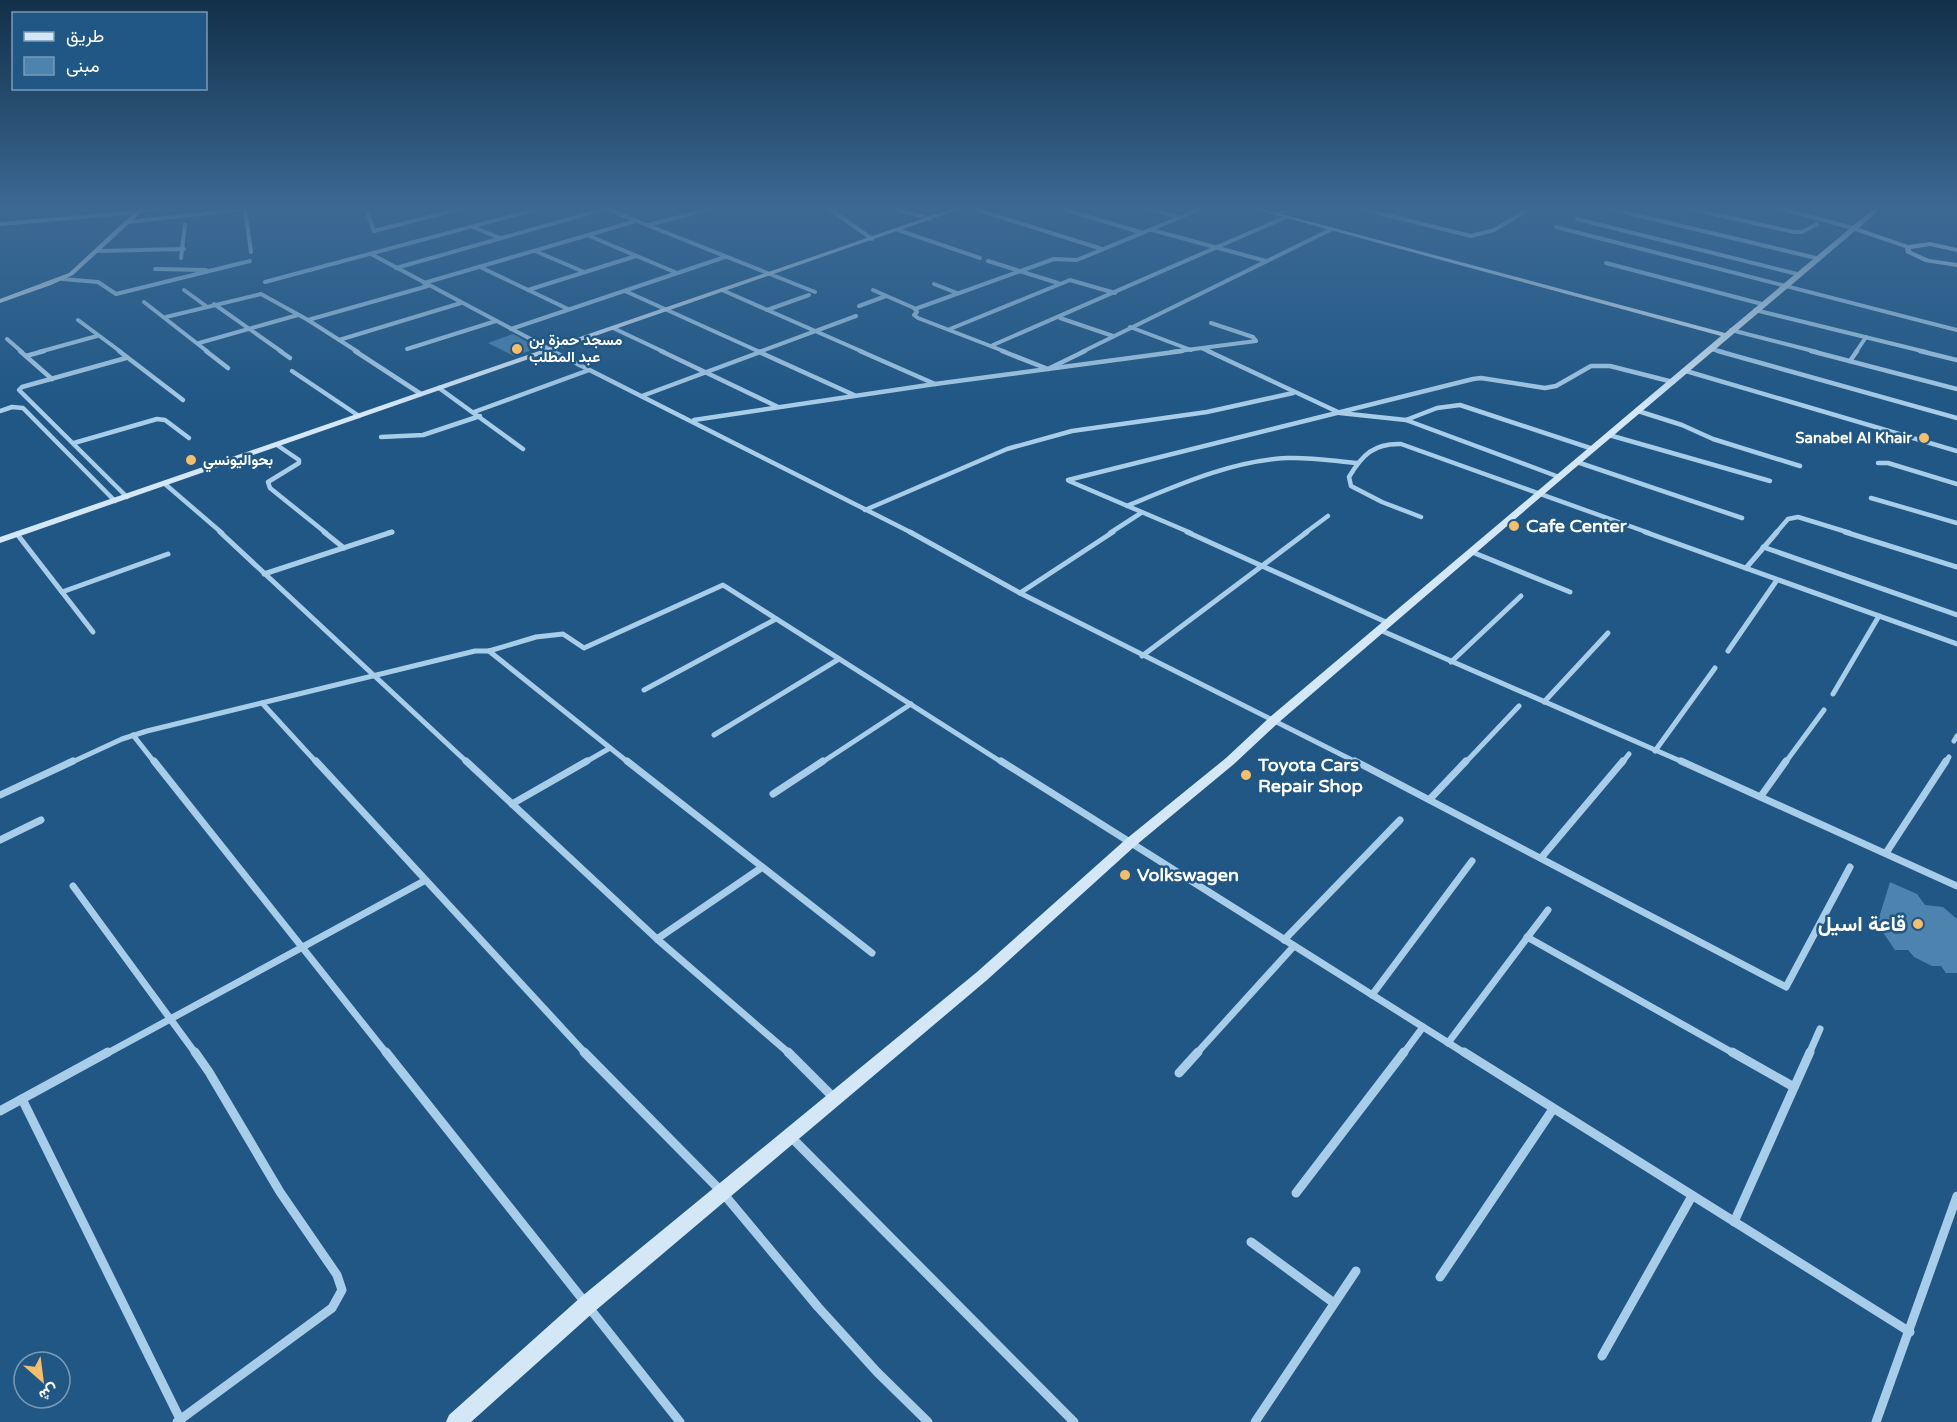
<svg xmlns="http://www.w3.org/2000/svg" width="1957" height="1422" viewBox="0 0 1957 1422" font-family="'Varela Round',Vazirmatn,sans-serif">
<rect width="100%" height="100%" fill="#205785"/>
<g fill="#4c83af">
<path d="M513 334 538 348 514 356 488 343Z"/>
<path d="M1890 882 1917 894 1925 905 1943 907 1957 919V973H1946L1941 966H1932L1914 957 1908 950H1895L1880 928 1883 929 1878 921Z"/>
</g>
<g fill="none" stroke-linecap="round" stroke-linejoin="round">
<g stroke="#a8cde9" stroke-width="4">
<path d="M245 209 251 252"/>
<path d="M366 209 374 231 460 209"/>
<path d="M607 209 815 292"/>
<path d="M830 209 872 239"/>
<path d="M897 209 930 219"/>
<path d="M975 209 1102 249"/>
<path d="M1063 209 1143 233"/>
<path d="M1150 209 1179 217"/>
<path d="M1362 209 1471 236 1494 230 1529 209"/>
<path d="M1611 209 1816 258"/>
<path d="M1691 209 1794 232H1802L1817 224"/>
<path d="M1783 209 1853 228"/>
<path d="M140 211 156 209"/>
<path d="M1277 215 1290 209"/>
<path d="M1577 219 1797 274"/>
<path d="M128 222 244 209"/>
<path d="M0 224 138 212"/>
<path d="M648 225 710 209"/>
<path d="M473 227 500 238"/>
<path d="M1556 227 1957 330"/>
<path d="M898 230 980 258"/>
<path d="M1152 230 1266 261"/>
<path d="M587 235 677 273"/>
<path d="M97 251 184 249"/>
<path d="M535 251 584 272"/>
<path d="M371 254 555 352"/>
<path d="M181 258 185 224"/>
<path d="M988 261 1058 283"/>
<path d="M1606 263 1762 304"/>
<path d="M480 267 568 309"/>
<path d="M396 268 604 209"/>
<path d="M155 269 206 270"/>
<path d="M62 279 98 282 116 294 250 261"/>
<path d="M265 282 537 209"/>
<path d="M424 283 636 221"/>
<path d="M934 284 957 293"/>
<path d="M184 290 206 306"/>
<path d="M528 290 636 256"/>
<path d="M722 290 863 352"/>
<path d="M873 290 914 308 917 312 914 315 918 318 1006 352"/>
<path d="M625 291 760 352"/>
<path d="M144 302 208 352"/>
<path d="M214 304 282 352"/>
<path d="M859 306 886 296"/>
<path d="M915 309 1054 259 1077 260 1200 209"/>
<path d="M767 310 809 295"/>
<path d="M1755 310 1926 352"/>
<path d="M166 317 261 294 308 320 358 352"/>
<path d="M1060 318 1113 336"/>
<path d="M78 320 121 352"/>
<path d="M308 320 428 286"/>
<path d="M1211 323 1253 337 1256 341"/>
<path d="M1130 327 1191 350"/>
<path d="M613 328 664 352"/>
<path d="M511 329 725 257"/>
<path d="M950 329 1070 280 1115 293"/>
<path d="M1731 330 1817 352"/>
<path d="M7 339 22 352"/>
<path d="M339 340 461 303"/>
<path d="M199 343 298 315"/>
<path d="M993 345 1286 217"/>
<path d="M407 349 496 321"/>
<path d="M1203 349 1211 352"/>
<path d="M1711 349 1723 352"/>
<path d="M39 352 97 336"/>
<path d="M759 352 856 316"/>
<path d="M1082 352 1332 229"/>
<path d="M1171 352 1256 341"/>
<path d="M1856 352 1866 337"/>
</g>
<g stroke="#a8cde9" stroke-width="4.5">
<path d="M20 351 52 379"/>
<path d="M119 351 183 400"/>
<path d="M206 351 228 368"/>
<path d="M280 351 290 358"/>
<path d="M355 351 421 394"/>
<path d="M552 351 912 533"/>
<path d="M661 351 778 407"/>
<path d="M757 351 854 395"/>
<path d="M860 351 935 384"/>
<path d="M1002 351 1048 369"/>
<path d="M1208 351 1340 413 1406 420 1559 477"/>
<path d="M1718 351 1957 418"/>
<path d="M1811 351 1957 389"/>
<path d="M1920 351 1957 360"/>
<path d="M26 356 44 351"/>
<path d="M126 358 22 387 19 390 127 497"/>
<path d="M1850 361 1857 351"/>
<path d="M1050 368 1085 351"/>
<path d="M292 371 359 416"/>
<path d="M1686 371 1957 451"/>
<path d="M439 388 523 449"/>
<path d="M642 396 763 351"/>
<path d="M0 411 12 407 23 408 115 501"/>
<path d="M1638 411 1682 425 1713 439 1800 466"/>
<path d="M474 412 589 370"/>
<path d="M694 420 935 384 1182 351"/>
<path d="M1406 420 1437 408 1460 405 1593 449"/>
<path d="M1609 435 1770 481"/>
<path d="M381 437 423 435 480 416"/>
<path d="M74 443 157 419 165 420 189 438"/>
<path d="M277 445 299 460V463L268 482 270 488 326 533"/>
<path d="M1577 462 1742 518"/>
<path d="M1878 463H1888L1957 484"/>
<path d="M1068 480 1473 379 1481 378 1545 388 1556 386 1591 366H1610L1673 382"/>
<path d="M1069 481 1191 533"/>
<path d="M165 484 222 533"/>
<path d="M1871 498 1957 523"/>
<path d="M1127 506C1178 485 1231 461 1287 458 1311 457 1334 461 1357 463"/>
<path d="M865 510 1007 449 1072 431 1207 412 1293 393"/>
<path d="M1421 517 1382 502 1351 486 1349 477C1362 455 1374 443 1401 444L1649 533"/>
<path d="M388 533 392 532"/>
<path d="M1110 533 1141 513"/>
<path d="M1305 533 1328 516"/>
<path d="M1776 533 1788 519 1798 517 1850 533"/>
</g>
<g stroke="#a8cde9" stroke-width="5">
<path d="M220 532 468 763"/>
<path d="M324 532 344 548"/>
<path d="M910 532 1020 593 1358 763"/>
<path d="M1187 532 1388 623"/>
<path d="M1645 532 1957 644"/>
<path d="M1845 532 1957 567"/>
<path d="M17 534 93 632"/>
<path d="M1763 547 1957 615"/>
<path d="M1472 552 1570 592"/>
<path d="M1746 568 1777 532"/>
<path d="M264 574 392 532"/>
<path d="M62 592 168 554"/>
<path d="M1020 593 1113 532"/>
<path d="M1380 630 1685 763"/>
<path d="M489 651 629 763"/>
<path d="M1728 651 1777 580"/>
<path d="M1142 656 1307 532"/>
<path d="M1451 662 1521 596"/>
<path d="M644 690 776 619"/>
<path d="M1833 694 1879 616"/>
<path d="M1544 702 1608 633"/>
<path d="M262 703 317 763"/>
<path d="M133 735 155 763"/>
<path d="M714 735 839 659"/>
<path d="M1954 741 1957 736"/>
<path d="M1655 751 1715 668"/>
<path d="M70 763 122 739 147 731 475 651H489L536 637 563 634 584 648 723 585 1003 763"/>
<path d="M584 763 610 748"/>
<path d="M821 763 911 704"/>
<path d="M1465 763 1519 706"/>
<path d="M1622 763 1629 754"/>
<path d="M1785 763 1824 710"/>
<path d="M1945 763 1949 757"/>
</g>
<g stroke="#a8cde9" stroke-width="7">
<path d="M154 761 387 1054"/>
<path d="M316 761 586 1054"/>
<path d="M466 761 657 939 790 1054"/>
<path d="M627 761 872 953"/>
<path d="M1001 761 1466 1054"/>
<path d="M1355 761 1786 987 1850 867"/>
<path d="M1681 761 1957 886"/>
<path d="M773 794 823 761"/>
<path d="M0 795 73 761"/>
<path d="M1761 796 1786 761"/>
<path d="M1430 799 1466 761"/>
<path d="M512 804 587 761"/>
<path d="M0 840 41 820"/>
<path d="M1886 853 1946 761"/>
<path d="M1541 858 1623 761"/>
<path d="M73 886 196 1054"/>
<path d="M1527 937 1735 1054"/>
<path d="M657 939 761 868"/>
<path d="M1284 940 1400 820"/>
<path d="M1372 995 1472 861"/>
<path d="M1448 1043 1548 910"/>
<path d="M106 1054 424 881"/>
<path d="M1196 1054 1294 946"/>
<path d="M1403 1054 1423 1027"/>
<path d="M1809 1054 1820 1029"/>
</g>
<g stroke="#a8cde9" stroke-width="9">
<path d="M386 1052 680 1422"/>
<path d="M584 1052 722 1192 818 1307 877 1372 928 1422"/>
<path d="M788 1052 835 1099"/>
<path d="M1464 1052 1910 1332"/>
<path d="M1732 1052 1794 1087"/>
<path d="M1179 1073 1198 1052"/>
<path d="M22 1099 181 1421"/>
<path d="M0 1111 108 1052"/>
<path d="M791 1137 1074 1422"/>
<path d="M1296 1193 1404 1052"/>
<path d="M1734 1222 1810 1052"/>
<path d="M1251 1242 1334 1303"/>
<path d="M1440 1277 1553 1109"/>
<path d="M1602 1356 1692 1196"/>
<path d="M177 1422 332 1308 342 1290 337 1275 280 1192 209 1072 195 1052"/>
<path d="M1255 1422 1356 1271"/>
<path d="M1876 1422 1957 1196"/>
</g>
<g fill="#d3e7f7" fill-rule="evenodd">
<path d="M138 209H145L73 275 51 285 0 303V299L69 273Z"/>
<path d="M951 209H960L0 543V537Z"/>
<path d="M1253 209H1263L1725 333 1873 209H1880L1859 228 1908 245 1930 242 1957 248V252L1930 246 1911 249V251L1929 259 1957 263V267L1925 262 1906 253 1905 248 1855 231 1543 495 1278 723 1234 764 1135 846 987 980 595 1311 471 1422H446L449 1415 581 1297 977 972 1125 840 1226 758 1270 717 1721 336Z"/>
</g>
</g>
<linearGradient id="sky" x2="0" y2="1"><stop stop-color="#123049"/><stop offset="0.51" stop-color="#3c6994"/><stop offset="1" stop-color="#3c6994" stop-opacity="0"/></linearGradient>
<rect width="1957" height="408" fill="url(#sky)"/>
<g fill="#f7be69" stroke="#205785" stroke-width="2">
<circle cx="517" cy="349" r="6"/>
<circle cx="1924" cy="438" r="6"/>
<circle cx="191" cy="460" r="6"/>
<circle cx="1514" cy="526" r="6"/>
<circle cx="1246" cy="775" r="6"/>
<circle cx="1125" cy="875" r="6"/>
<circle cx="1918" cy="924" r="6"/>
</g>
<g text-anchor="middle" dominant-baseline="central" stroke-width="5" stroke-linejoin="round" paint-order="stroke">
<g font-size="15" font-weight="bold" fill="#fff" stroke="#205785" text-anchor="start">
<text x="529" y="340">مسجد حمزة بن<tspan x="529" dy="17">عبد المطلب</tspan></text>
<text x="1912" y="438" text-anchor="end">Sanabel Al Khair</text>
<text x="203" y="460">بحواليونسي</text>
</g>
<g font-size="18" font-weight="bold" fill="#fff" stroke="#205785" text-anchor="start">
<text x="1526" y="526">Cafe Center</text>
<text x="1258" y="765">Toyota Cars<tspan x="1258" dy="21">Repair Shop</tspan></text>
<text x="1137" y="875">Volkswagen</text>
</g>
<g font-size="21" font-weight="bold" fill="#fff" stroke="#205785" text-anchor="end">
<text x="1906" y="924">قاعة اسيل</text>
</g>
</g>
<rect x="12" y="12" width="195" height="78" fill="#205785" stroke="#799ab6" stroke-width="1.5"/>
<rect x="24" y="32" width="30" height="9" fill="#d3e7f7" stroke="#799ab6" stroke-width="1.5"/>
<text x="66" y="42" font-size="18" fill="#ffffff">طريق</text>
<rect x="24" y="57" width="30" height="18" fill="#4c83af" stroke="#799ab6" stroke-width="1.5"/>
<text x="66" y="72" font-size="18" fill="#ffffff">مبنى</text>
<g transform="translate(42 1380) rotate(152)"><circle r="28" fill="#205785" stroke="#799ab6" stroke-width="1.5"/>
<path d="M0-4.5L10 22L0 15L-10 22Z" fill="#f7be69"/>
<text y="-9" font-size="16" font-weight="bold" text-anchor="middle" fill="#ffffff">ش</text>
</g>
</svg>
